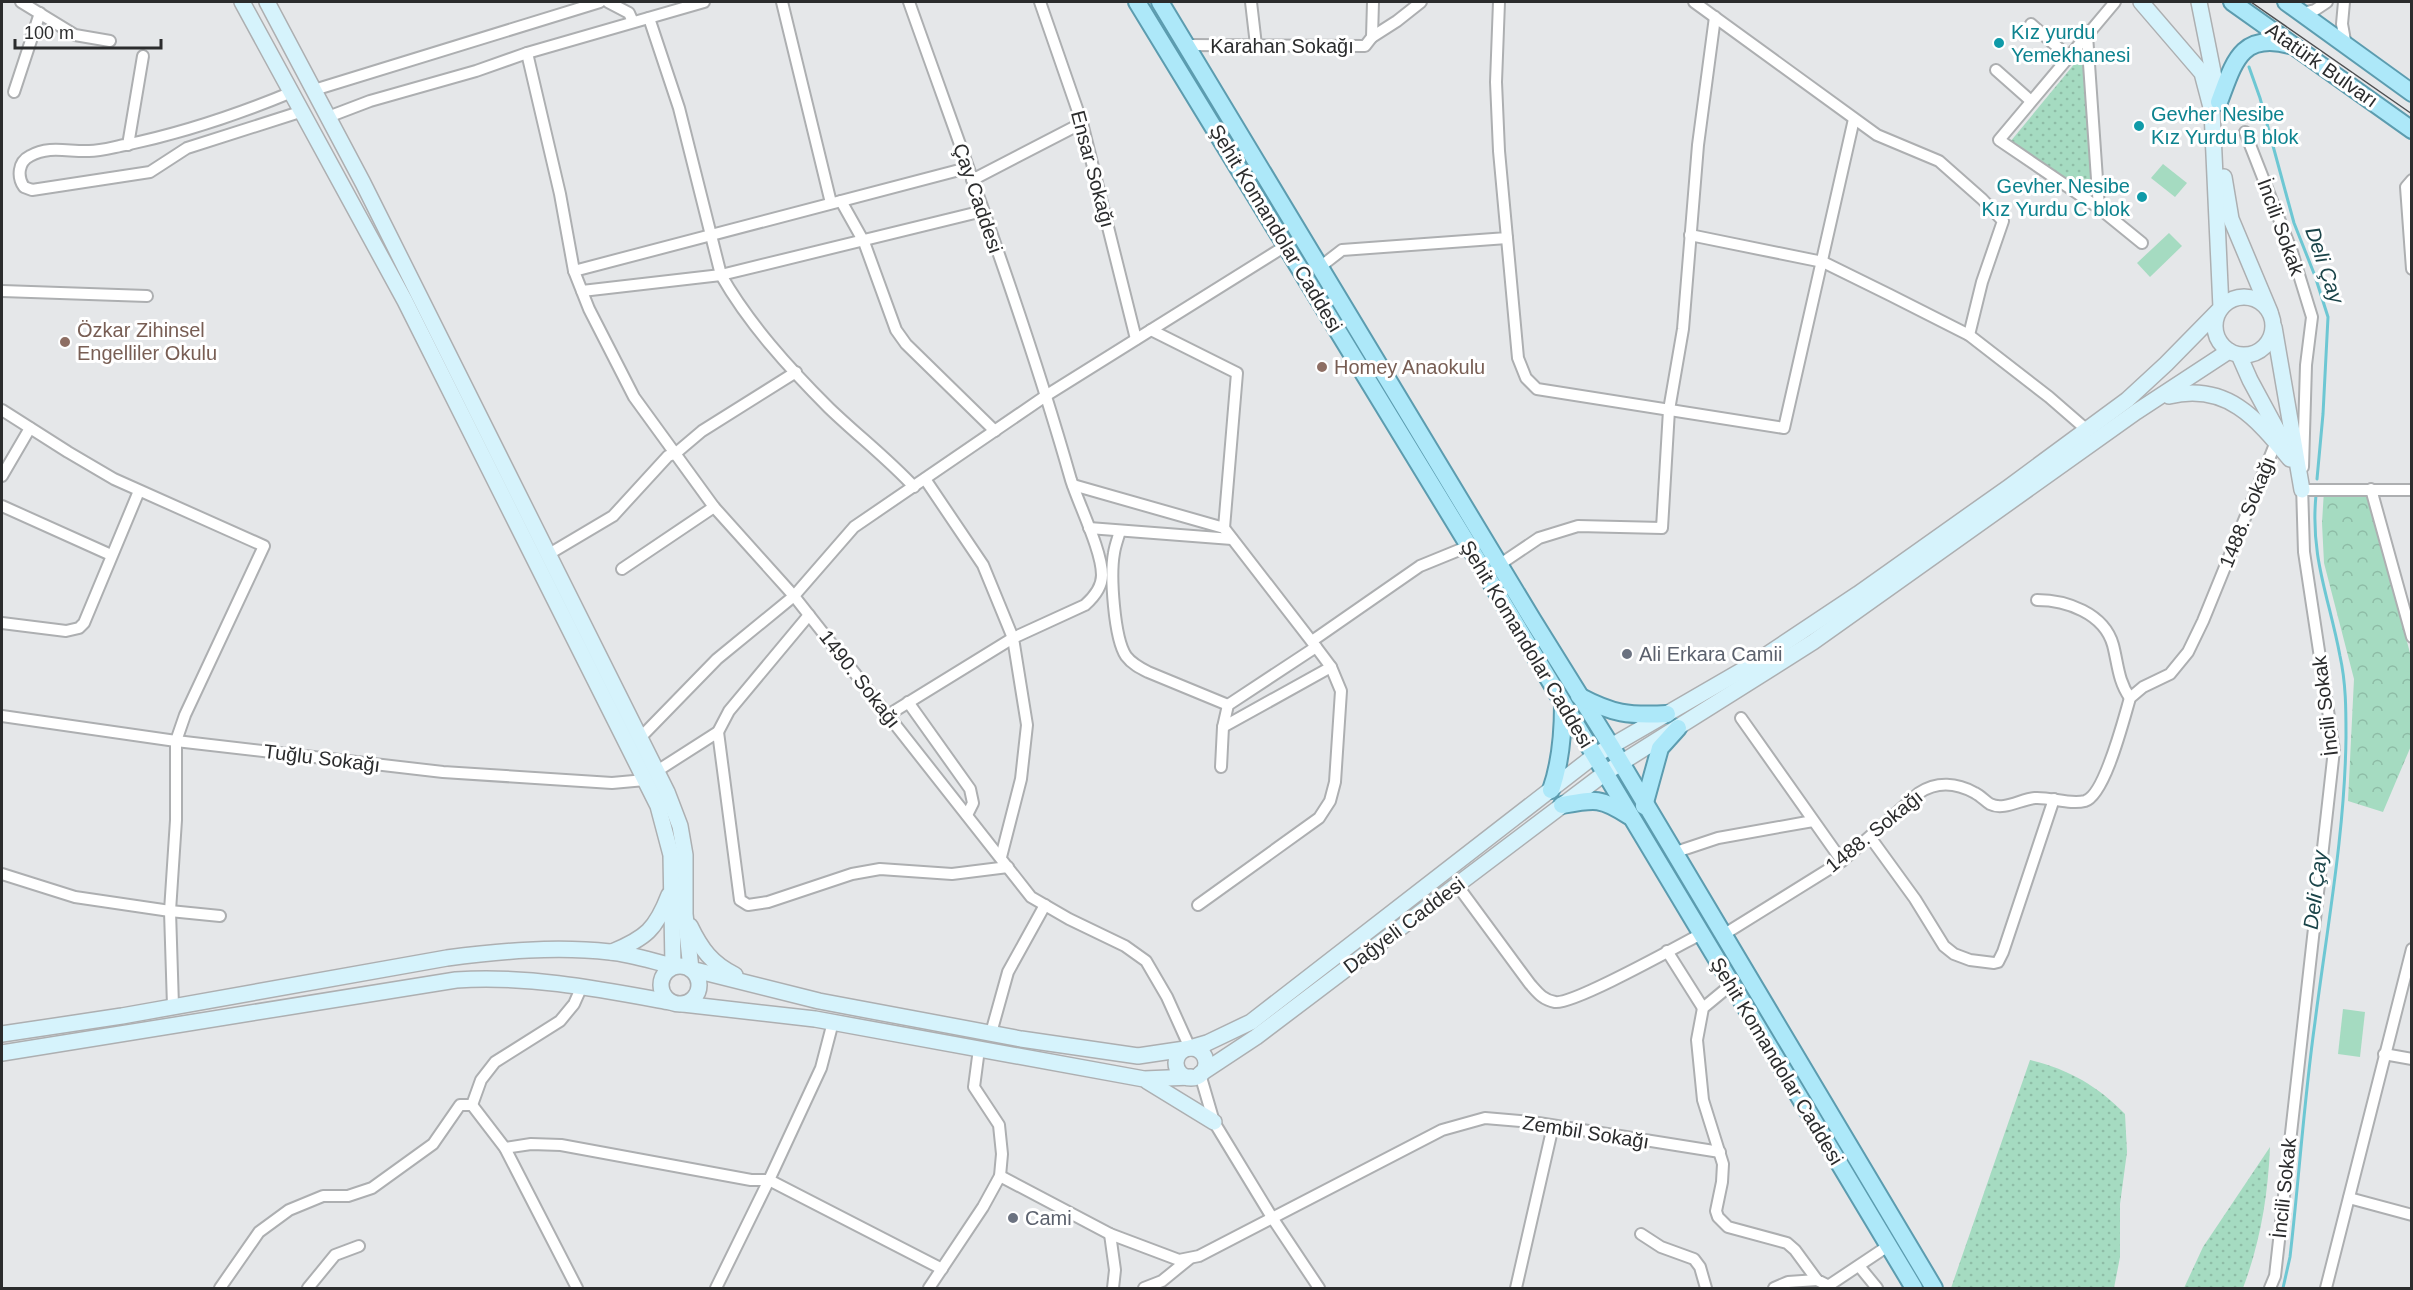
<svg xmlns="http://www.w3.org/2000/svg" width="2413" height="1290" viewBox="0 0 2413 1290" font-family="Helvetica,sans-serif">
<defs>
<pattern id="grass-dots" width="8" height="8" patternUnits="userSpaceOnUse" patternTransform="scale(1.5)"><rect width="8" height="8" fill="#a5dbc1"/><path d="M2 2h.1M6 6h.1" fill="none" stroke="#8ebca6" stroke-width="1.8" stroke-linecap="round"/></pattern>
<pattern id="park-crowns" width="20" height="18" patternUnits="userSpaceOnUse" patternTransform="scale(1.5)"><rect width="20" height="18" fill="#a5dbc1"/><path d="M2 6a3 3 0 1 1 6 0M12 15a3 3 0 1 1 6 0" fill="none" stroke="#8ebca6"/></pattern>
</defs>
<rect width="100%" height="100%" fill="#e5e7e9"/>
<g fill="url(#grass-dots)">
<path d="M2085 51 2097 204 2010 142Z"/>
<path d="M2030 1060C2068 1069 2098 1086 2125 1114L2127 1152 2120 1204V1257L2114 1288H1951Z"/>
<path d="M2270 1147C2268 1196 2260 1243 2243 1288H2184L2203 1247Z"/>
</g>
<path fill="url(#park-crowns)" d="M2324 490 2368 491 2411 657V746L2383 812 2348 801 2354 679 2324 563 2322 523Z"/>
<g fill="#a5dbc1">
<path d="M2163 164 2187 183 2175 197 2151 178Z"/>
<path d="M2169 233 2182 246 2150 277 2137 263Z"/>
<path d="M2343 1009 2365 1012 2360 1057 2338 1054Z"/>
</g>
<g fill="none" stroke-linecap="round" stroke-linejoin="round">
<g stroke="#6dc7d3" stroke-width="3">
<path d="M2249 67 2260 98 2294 223 2315 276 2328 317 2323 414 2317 479"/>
<path d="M2283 1288 2290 1257C2299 1179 2304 1100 2315 1022 2327 928 2345 832 2346 737 2346 710 2346 683 2340 656 2329 597 2310 557 2316 495"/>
</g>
<defs>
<g id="street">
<path d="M21 2 75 35 110 41"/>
<path d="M608 2 629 13 633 22"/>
<path d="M782 2 831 203"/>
<path d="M909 2C965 160 1025 318 1071 480 1079 505 1102 551 1102 575 1102 587 1094 597 1085 605L1013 638 1027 725 1021 779 1001 857"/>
<path d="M1040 2 1082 123 1136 339"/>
<path d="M1251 2 1256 45"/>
<path d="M1694 2 1877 135 1939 161 1982 199 2003 221 1982 282 1969 335"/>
<path d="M2115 2 1999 140 2099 208 2142 243"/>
<path d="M2344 2 2342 24 2346 46"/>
<path d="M2302 13 2315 10 2327 2"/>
<path d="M649 18 679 108 721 275C749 324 789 368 829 408 857 435 887 458 914 487"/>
<path d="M2031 24 2069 57"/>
<path d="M2087 35 2099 208"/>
<path d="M1372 37 1397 21 1421 2"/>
<path d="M1186 45 1365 46 1372 37 1373 2"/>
<path d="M527 53 560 194 574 271 589 309 634 397 714 507 794 596 1031 897 1069 919 1125 946 1146 961 1167 997 1190 1048"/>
<path d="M1996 70 2031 101"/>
<path d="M314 90 600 2"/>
<path d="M14 92 40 13"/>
<path d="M292 92C239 114 183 133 125 145 114 147 101 151 89 151 69 152 49 145 30 156 18 162 17 177 24 187L32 190 150 172 187 148 303 111"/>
<path d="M328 117 370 101 476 71 527 53 704 2"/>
<path d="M2245 132 2292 252 2312 317 2306 365 2303 467"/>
<path d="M128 145 143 56"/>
<path d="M972 180 1082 123"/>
<path d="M2412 180 2406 187 2412 269"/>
<path d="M841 201 864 242 896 330 906 344 995 431"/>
<path d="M1690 235 1823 262 1890 295 1969 335 2049 397 2087 430"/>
<path d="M1507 238 1518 358 1526 378 1537 389 1784 428 1854 119"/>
<path d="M1320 267 1342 250 1507 238 1499 151 1496 82 1499 2"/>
<path d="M574 271 967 168"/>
<path d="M2 291 147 296"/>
<path d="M582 291 721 275 983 211"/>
<path d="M2 410 68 452 114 479 264 546 185 715 176 741V820L170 911 173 1006"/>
<path d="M2 476 30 428"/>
<path d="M1073 485 1224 528 1237 373 1151 330"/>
<path d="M2371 489 2412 637"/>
<path d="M2302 490H2412"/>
<path d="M2 506 111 555"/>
<path d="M1089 528 1232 539"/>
<path d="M1120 531C1118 538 1115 546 1114 553 1110 575 1114 638 1126 656 1132 664 1140 668 1148 672L1228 705"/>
<path d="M549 554 613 516 668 456 676 453 702 431 796 372"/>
<path d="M1499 565 1539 538 1578 526 1662 528 1669 410 1683 329 1698 145 1715 17"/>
<path d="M622 569 714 507"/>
<path d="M2037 600C2066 600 2104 613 2113 645 2118 664 2118 681 2130 698"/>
<path d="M2 623 66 631 79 628 84 623 139 491"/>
<path d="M1312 641 1420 566 1469 546"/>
<path d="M908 702 970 789 973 803 967 815"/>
<path d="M888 715 1013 638 983 565 925 479"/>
<path d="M2 716 176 741 443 772 612 783 645 780"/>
<path d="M1741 718 1842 861"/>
<path d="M1223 727 1331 667"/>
<path d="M718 732 740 900 748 905 768 902 852 874 880 869 952 874 1008 867"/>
<path d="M641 737 717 659 794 596 854 527 1047 395 1287 245"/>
<path d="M1221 767 1223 727 1228 705 1316 647 1224 528"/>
<path d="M657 771 718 732 729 711 809 615"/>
<path d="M1870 837 1915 899 1944 946 1954 954 1970 960 1994 963 1998 962 2003 952 2054 799"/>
<path d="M1673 853 1718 838 1813 821"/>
<path d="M2 874 75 897 170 911 220 916"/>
<path d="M1457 885 1530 984C1538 993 1543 1000 1555 1002 1573 1005 1678 946 1701 934"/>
<path d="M1198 905 1319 818 1330 801 1335 782 1341 691 1331 667 1316 647"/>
<path d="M1723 935 1842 861 1919 793C1937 781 1957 783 1975 793 1981 796 1985 801 1990 804 2004 811 2021 799 2035 798 2051 797 2070 805 2085 801 2105 795 2124 718 2130 698L2143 687 2170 674 2188 652 2203 621 2276 442"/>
<path d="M1667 951 1703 1008"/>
<path d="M1732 984 1703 1008 1697 1040 1703 1100 1723 1164 1722 1182 1716 1211 1718 1217 1728 1227 1787 1243 1795 1250 1817 1280 1829 1286"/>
<path d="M833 1022 821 1068 769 1180 942 1269"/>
<path d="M991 1033 1008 972 1045 905"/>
<path d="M2384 1054 2412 1059"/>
<path d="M1200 1074 1214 1122 1273 1219 1319 1288"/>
<path d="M472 1105 505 1148 577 1288"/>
<path d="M505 1148 531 1144 561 1145 751 1180H769"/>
<path d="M1000 1176 1110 1234 1179 1260 1199 1256 1442 1130 1485 1118 1532 1122 1720 1152"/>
<path d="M2349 1198 2412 1215"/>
<path d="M1110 1234 1115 1270 1113 1288"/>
<path d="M1641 1234 1661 1247 1694 1259 1700 1267 1706 1288"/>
<path d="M1859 1266 1877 1288"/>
<path d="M220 1288 259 1232 289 1210 323 1196H348L372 1188 433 1144 460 1105H472L481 1080 495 1062 560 1021 574 1004 582 986"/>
<path d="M308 1288 335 1255 359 1246"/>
<path d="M716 1288 769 1180"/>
<path d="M929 1288 983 1207 1000 1176 1002 1154 999 1125 974 1087 979 1049"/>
<path d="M1144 1288 1162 1281 1189 1259"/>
<path d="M1516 1288 1553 1126"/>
<path d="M1774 1288 1788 1282 1817 1280"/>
<path d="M1825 1288 1888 1246"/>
<path d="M2270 1288 2275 1276 2334 750 2304 552 2302 485"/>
<path d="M2326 1288 2412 949"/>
</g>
<g id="secondary">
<path d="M267 2 363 183 667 792 680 826 685 855V914L691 969 819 1001 1021 1039 1138 1056 1185 1049"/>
<path d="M2199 2 2219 102"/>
<path d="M2224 177 2231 219 2270 312"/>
<circle cx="2244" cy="326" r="29"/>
<path d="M2274 327 2302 490"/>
<path d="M2239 355 2250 380 2284 443"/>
<path d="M2169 396C2227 382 2257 419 2290 459"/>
<path d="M690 926C701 949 712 964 735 975"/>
<path d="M612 952C646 938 656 929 669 895"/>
<circle cx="680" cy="985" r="19"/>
<path d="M683 1004 815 1019 1144 1079 1191 1077"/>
<path d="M2 1034 122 1016 447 958C501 951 556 946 610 952 631 954 652 961 673 966L671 855 658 806 405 301 242 2"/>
<path d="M1190 1048 1207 1043 1251 1022 1594 756 1753 664 1858 594 2009 487 2127 400 2166 364 2221 308 2212 111 2202 73 2141 2"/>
<circle cx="1191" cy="1063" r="15"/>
<path d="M2 1053 456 980C528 975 599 989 670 1002"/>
<path d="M1200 1074 1256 1037 1605 773 1813 642 2136 412 2229 351"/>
<path d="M1147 1081 1214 1122"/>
</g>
<g id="primary">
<path d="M1137 2 1469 546 1914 1288"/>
<path d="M1160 2 1532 619 1611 746 1934 1288"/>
<path d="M2232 2 2412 130"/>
<path d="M2286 2 2412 93"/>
<path d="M2219 102C2234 63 2240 32 2290 45"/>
<path d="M1579 696C1613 714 1628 716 1667 714"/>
<path d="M1551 790C1561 762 1563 734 1563 705"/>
<path d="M1562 805C1594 799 1601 797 1629 816"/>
<path d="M1644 806 1660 748 1678 728"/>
</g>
</defs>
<use href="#street" stroke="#adafb1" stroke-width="14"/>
<use href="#secondary" stroke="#adafb1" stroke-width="18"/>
<use href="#primary" stroke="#5c9caf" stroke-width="20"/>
<use href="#street" stroke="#fff" stroke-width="10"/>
<use href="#secondary" stroke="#d6f3fc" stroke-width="15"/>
<use href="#primary" stroke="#ade8f9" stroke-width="16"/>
<path stroke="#4e4f51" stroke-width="1.5" d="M2251 2 2412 114"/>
</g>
<g fill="#0f9aa8" stroke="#fff" stroke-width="2">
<circle cx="1999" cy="43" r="6"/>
<circle cx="2139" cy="126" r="6"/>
<circle cx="2142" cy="197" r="6"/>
</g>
<g fill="#8d6e63" stroke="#fff" stroke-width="2">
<circle cx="65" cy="342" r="6"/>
<circle cx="1322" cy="367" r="6"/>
</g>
<g fill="#6b7280" stroke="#fff" stroke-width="2">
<circle cx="1627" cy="654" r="6"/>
<circle cx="1013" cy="1218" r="6"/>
</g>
<g text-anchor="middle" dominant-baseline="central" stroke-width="6" stroke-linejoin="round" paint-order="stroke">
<g font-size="20" fill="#0d838f" stroke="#fff" text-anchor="start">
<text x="2011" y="32">Kız yurdu<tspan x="2011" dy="23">Yemekhanesi</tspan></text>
<text x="2151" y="114">Gevher Nesibe<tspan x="2151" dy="23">Kız Yurdu B blok</tspan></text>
<text x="2130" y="186" text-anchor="end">Gevher Nesibe<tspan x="2130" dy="23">Kız Yurdu C blok</tspan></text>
</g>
<g font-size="20" fill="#2b2c2d" stroke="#fff">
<text x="1282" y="46">Karahan Sokağı</text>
<text transform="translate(2322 65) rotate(35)">Atatürk Bulvarı</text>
<text transform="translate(1093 169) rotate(75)">Ensar Sokağı</text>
<text transform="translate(978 198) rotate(71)">Çay Caddesi</text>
<text transform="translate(2281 227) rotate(70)">İncili Sokak</text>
<text transform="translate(1276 228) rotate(59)">Şehit Komandolar Caddesi</text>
<text transform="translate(2247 512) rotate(-68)">1488. Sokağı</text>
<text transform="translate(1527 644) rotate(59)">Şehit Komandolar Caddesi</text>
<text transform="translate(860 679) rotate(52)">1490. Sokağı</text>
<text transform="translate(2325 706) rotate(-97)">İncili Sokak</text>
<text transform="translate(322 758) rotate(7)">Tuğlu Sokağı</text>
<text transform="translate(1874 831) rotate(-39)">1488. Sokağı</text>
<text transform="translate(1404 925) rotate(-37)">Dağyeli Caddesi</text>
<text transform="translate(1777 1061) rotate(59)">Şehit Komandolar Caddesi</text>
<text transform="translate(1586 1132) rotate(9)">Zembil Sokağı</text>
<text transform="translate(2284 1188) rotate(-84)">İncili Sokak</text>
</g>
<g font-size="20" fill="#785e54" stroke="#fff" text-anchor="start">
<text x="77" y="330">Özkar Zihinsel<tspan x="77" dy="23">Engelliler Okulu</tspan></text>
<text x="1334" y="367">Homey Anaokulu</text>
</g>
<g font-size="20" fill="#5b616d" stroke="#fff" text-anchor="start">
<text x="1639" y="654">Ali Erkara Camii</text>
<text x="1025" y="1218">Cami</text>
</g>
<g font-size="21" font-style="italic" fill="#1a4449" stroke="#fff">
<text transform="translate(2325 265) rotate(71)">Deli Çay</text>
<text transform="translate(2315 890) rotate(-83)">Deli Çay</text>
</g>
</g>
<rect width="2413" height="1290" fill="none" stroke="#2b2c2d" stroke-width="6"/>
<path d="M15 39v9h146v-9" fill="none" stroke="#2b2c2d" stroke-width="3"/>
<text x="24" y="39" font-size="18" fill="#2b2c2d" stroke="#ffffff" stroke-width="4.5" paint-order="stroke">100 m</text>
</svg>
